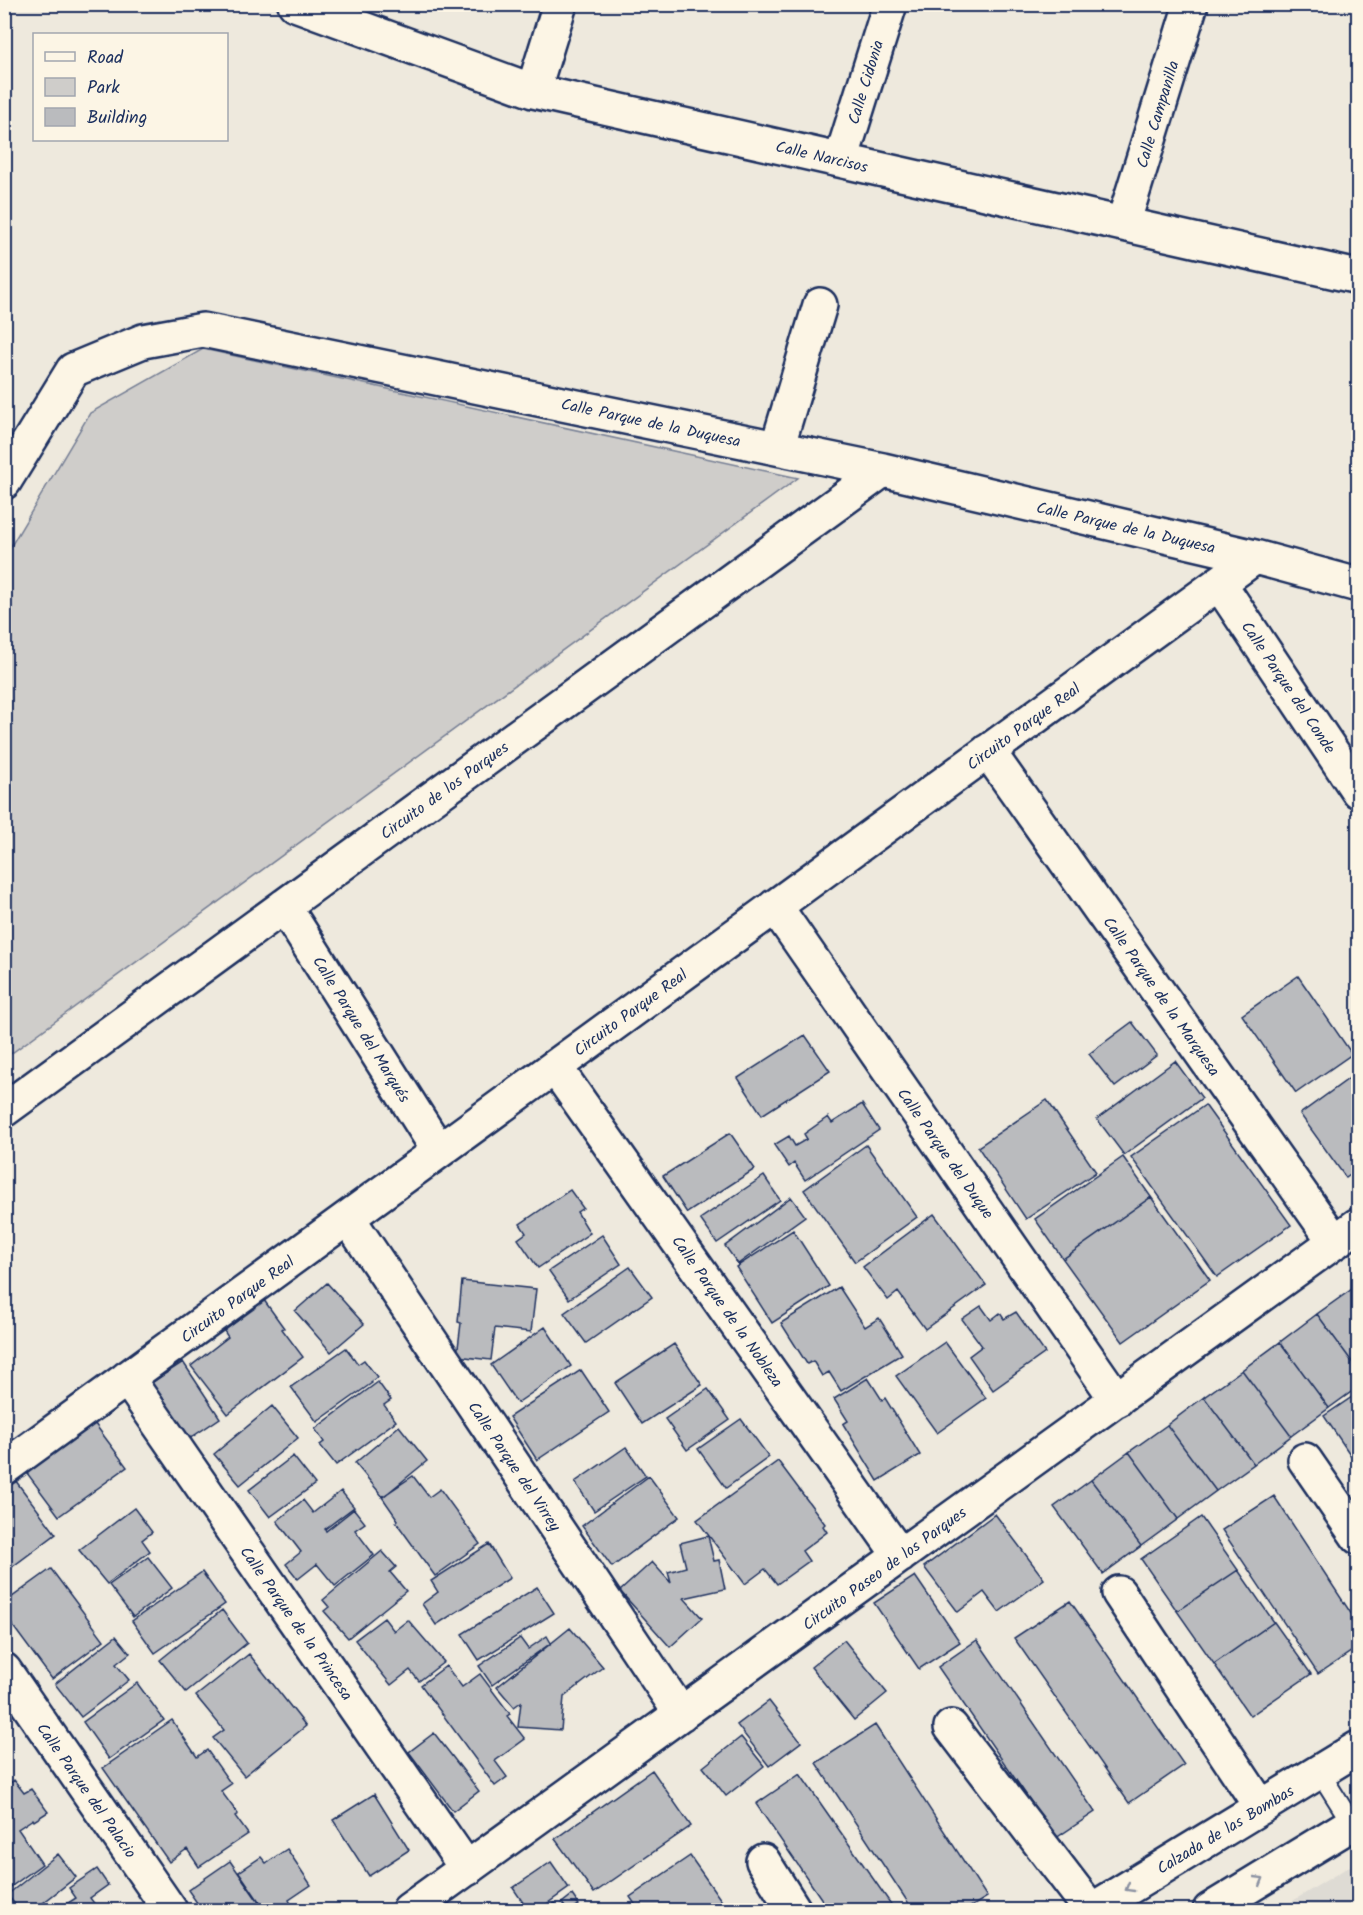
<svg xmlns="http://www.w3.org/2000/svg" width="1363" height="1915" font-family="Kalam,sans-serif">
<rect width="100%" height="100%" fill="#eee9dd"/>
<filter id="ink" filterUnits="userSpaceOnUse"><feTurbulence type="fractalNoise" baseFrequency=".0167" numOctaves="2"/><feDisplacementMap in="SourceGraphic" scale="12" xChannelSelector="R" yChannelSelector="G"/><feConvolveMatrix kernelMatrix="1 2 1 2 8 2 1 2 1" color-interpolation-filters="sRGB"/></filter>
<g filter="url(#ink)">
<!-- built -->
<path fill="#dedbd4" d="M1358,1861v49h-80z"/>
<!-- green -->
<path fill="#cfcdca" stroke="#757e94" stroke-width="1.5" d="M203,349l595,129 -793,580v-502l85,-143z"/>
<!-- building -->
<path fill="#babbbe" stroke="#1b2f5e" stroke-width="1.5" d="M1298,976l54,78 -56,39 -54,-78z
M1132,1022l25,33 -42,32 -26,-33z
M805,1035l25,36 -68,44 -24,-37z
M1175,1061l27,37 -78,57 -27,-36z
M1358,1072v97l-12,9 -46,-64z
M1047,1100l49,72 -70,47 -48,-72z
M862,1104l17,26 -74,50 -11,-17 -5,4 -15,-22 15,-9 6,10 12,-7 -3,-5 24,-17 4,6z
M1205,1105l86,120 -74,52 -86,-120z
M730,1133l25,36 -68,44 -24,-37z
M866,1145l51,72 -62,45 -51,-72z
M1123,1157l28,40 -88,62 -28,-40z
M764,1176l16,24 -63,43 -17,-24z
M570,1190l13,18 -6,4 13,21 -52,35 -20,-29 8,-6 -6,-9z
M791,1197l14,19 -67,48 -13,-18z
M1151,1197l59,83 -87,62 -60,-83z
M934,1214l52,71 -61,44 -27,-37 -10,8 -25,-33z
M793,1230l36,56 -57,37 -36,-56z
M602,1235l19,29 -52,35 -20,-28z
M630,1267l22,30 -66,46 -22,-30z
M462,1281l74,8 -5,43 -36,-4 -4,32 -34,-4 4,-33 -3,-1z
M327,1283l37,41 -33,28 -36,-41z
M839,1287l26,40 14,-9 23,36 -61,37 -12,-19 -7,4 -9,-15 -6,3 -26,-41z
M1355,1287l3,4v79l-41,-56z
M261,1296l23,32 -2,1 21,28 -75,57 -37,-48 37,-29 -4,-6 17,-13 -3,-4z
M981,1306l10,14 9,-7 4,6 12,-7 29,41 -52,37 -24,-34 13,-10 -20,-27z
M1317,1314l41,56v17l-29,21 -49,-66z
M545,1327l26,39 -54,37 -26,-38z
M945,1342l41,56 -49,35 -41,-57z
M1280,1342l49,66 -38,28 -49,-66z
M674,1344l28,41 -60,39 -27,-41z
M346,1348l12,16 6,-4 13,17 -6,5 1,1 -55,39 -26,-35z
M183,1362l37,56 -40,27 -38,-56z
M581,1370l28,42 -72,48 -28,-43z
M1242,1370l49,66 -37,28 -50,-67z
M868,1378l14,22 3,-2 35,57 -42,26 -35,-57 5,-3 -14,-22z
M378,1382l13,18 -7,5 12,16 -60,44 -16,-20 4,-3 -9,-13z
M708,1389l22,31 -43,30 -22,-31z
M1358,1393v73l-34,-50z
M1204,1397l50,67 -38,27 -49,-66z
M272,1406l26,32 -58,47 -26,-31z
M89,1416l38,51 -68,49 -38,-51z
M741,1419l28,38 -43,31 -28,-39z
M1167,1425l49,66 -38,28 -49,-67z
M399,1426l28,35 -44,36 -28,-34z
M626,1447l20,29 -52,35 -19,-29z
M1129,1452l49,67 -37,27 -50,-66z
M293,1456l22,28 -45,33 -21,-27z
M778,1461l47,63 -2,2 4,6 -25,19 7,10 -32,23 -12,-15 -20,15 -48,-64z
M9,1472l47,62 -52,39v-97z
M413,1476l16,21 11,-8 40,55 -45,32 -39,-54 2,-2 -16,-23z
M649,1476l30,41 -67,50 -30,-41z
M1091,1480l50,66 -38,28 -49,-67z
M341,1491l13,16 -29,22 1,2 28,-22 11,14 -10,7 19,25 -39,31 -18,-22 -19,15 -12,-15 15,-12 -24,-31 26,-21 10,13z
M1274,1496l84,128v23l-40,27 -96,-144z
M134,1508l18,24 -10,8 8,11 -43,33 -28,-34z
M995,1514l49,65 -45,33 -15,-20 -26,20 -34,-45z
M1201,1517l37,53 -61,41 -36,-52z
M708,1536l6,25 5,-1 6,29 -41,9 18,20 -32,29 -50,-56 32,-29 19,21 -3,-11 18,-5 -6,-24z
M489,1544l21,34 -74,47 -14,-21 16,-12 -7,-11z
M382,1551l14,16 -6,5 16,19 -58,47 -24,-27 5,-4 -6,-7z
M148,1557l24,31 -39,29 -24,-32z
M51,1569l53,71 -52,39 -48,-65v-11z
M1238,1570l36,52 -60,42 -37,-53z
M202,1572l23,32 -70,49 -23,-32z
M915,1576l45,66 -41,27 -45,-66z
M537,1587l17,26 -75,47 -17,-26z
M1070,1601l114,164 -55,38 -115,-165z
M222,1610l25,33 -61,49 -26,-32z
M384,1618l10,13 14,-11 36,42 -25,19 -9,-11 -19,15 -36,-45z
M1274,1622l37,52 -61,42 -36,-52z
M570,1628l33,39 -39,30 -3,33 -43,-3 3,-25 -7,5 -17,-20z
M116,1636l14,17 -14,11 13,16 -48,37 -26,-33z
M547,1636l4,7 -59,42 -13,-19 41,-28 8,11z
M844,1640l43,53 -33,27 -43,-53z
M977,1640l118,172 -39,26 -118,-171z
M249,1654l57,72 -62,50 -31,-38 11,-8 -28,-34z
M446,1666l16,21 18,-13 30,40 -3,2 18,23 -30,22 12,16 -12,9 -74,-101z
M137,1683l27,37 -55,39 -26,-37z
M769,1701l32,41 -32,24 -32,-41z
M172,1720l25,37 10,-7 24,34 -10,7 17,23 -3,2 13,18 -49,33 -12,-18 -18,13 -66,-94z
M875,1725l112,172 -21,13h-53l-97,-147z
M434,1733l45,58 -26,20 -44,-59z
M741,1737l23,29 -38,30 -23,-29z
M652,1770l39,56 -97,67 -39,-54z
M800,1774l95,136h-66l-73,-106z
M14,1780l10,13 7,-4 17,23 -14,9 -1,-2 -15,10 24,35 -37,27 -1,-103z
M374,1794l35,56 -40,26 -36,-56z
M287,1849l24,36 -22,15 2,4 -10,6h-16l-26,-38 22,-15 5,6z
M58,1854l18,23 -42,33h-14l-13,-15z
M690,1856l38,54h-89l-9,-13z
M230,1861l34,49h-62l-14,-20z
M551,1862l18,26 -31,22h-10l-15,-22z
M97,1869l11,16 -18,13 9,12h-42l19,-12 -7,-10z
M572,1895l7,10 -8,5h-4l-5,-7z
M555,1903l5,7h-16l4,-3z"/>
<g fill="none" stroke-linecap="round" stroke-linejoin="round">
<!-- service casing -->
<g stroke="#1b2f5e" stroke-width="22">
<path id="service" d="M1319,1771l37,59"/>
</g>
<!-- minor casing -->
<g stroke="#1b2f5e" stroke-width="38">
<path id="minor" d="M295,4l238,87 825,186
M533,91l27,-87
M841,160l49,-156
M1123,224l68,-220
M777,448l43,-143
M4,482l69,-112 70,-29 60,-11 680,140 372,87 103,28
M1219,583l139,208
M988,751l347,491
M284,906l155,245
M775,906l342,494
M555,1067l345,489
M4,1110l879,-640
M348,1218l333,496
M127,1378l340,491
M1305,1460l53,77
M4,1468l1251,-911
M1119,1593l142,214
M4,1670l166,240
M951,1727l140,183
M763,1861l31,49
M409,1910l949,-685"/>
</g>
<!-- secondary casing -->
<g stroke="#1b2f5e" stroke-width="38">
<path id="secondary" d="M1092,1910l266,-162
M1210,1910l148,-90"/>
</g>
<!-- service -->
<use href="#service" stroke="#fcf5e5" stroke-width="18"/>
<!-- minor -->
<use href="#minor" stroke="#fcf5e5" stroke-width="33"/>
<!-- secondary -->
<use href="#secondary" stroke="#fcf5e5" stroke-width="33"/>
</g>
<!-- one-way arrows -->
<defs><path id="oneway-chevron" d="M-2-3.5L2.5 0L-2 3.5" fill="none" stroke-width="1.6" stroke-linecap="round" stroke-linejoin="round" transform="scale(1.5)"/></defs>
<g stroke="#8c92a2">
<use href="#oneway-chevron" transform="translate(1260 1880) rotate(-31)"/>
<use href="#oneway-chevron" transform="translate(1129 1888) rotate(149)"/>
</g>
</g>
<g text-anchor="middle" stroke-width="6" stroke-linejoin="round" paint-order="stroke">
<!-- street labels -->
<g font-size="16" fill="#1b2f5e" stroke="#fcf5e5">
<text transform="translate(865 82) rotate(-73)" y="6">Calle Cidonia</text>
<text transform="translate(1157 114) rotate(-73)" y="6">Calle Campanilla</text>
<text transform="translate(822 156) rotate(13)" y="6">Calle Narcisos</text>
<text transform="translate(651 422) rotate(12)" y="6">Calle Parque de la Duquesa</text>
<text transform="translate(1126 527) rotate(13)" y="6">Calle Parque de la Duquesa</text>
<text transform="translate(1289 687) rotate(56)" y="6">Calle Parque del Conde</text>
<text transform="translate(1023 726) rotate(-36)" y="6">Circuito Parque Real</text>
<text transform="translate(444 790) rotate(-36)" y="6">Circuito de los Parques</text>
<text transform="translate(1162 996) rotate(55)" y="6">Calle Parque de la Marquesa</text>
<text transform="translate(630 1012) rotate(-36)" y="6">Circuito Parque Real</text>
<text transform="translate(362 1029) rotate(58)" y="6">Calle Parque del Marqués</text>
<text transform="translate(946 1153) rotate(55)" y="6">Calle Parque del Duque</text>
<text transform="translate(237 1299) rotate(-36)" y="6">Circuito Parque Real</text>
<text transform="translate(728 1311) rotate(55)" y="6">Calle Parque de la Nobleza</text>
<text transform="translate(515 1466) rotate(56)" y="6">Calle Parque del Virrey</text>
<text transform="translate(884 1568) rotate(-36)" y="6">Circuito Paseo de los Parques</text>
<text transform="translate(297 1623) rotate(55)" y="6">Calle Parque de la Princesa</text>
<text transform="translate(87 1790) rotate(55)" y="6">Calle Parque del Palacio</text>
<text transform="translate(1225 1829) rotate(-31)" y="6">Calzada de las Bombas</text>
</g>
</g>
<!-- margin -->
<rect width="1363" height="1915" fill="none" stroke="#fcf5e5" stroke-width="24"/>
<rect x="12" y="12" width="1339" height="1891" fill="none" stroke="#1b2f5e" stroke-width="2" filter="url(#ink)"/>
<!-- legend -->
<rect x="33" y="33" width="195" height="108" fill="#fcf5e5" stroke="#a2a6af" stroke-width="1.5"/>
<rect x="45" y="52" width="30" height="9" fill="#fcf5e5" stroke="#a2a6af" stroke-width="1.5"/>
<text x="87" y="63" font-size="18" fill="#1b2f5e">Road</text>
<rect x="45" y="78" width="30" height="18" fill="#cfcdca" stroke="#a2a6af" stroke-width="1.5"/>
<text x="87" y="93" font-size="18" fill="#1b2f5e">Park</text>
<rect x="45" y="108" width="30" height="18" fill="#babbbe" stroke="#a2a6af" stroke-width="1.5"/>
<text x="87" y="123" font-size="18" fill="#1b2f5e">Building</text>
</svg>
